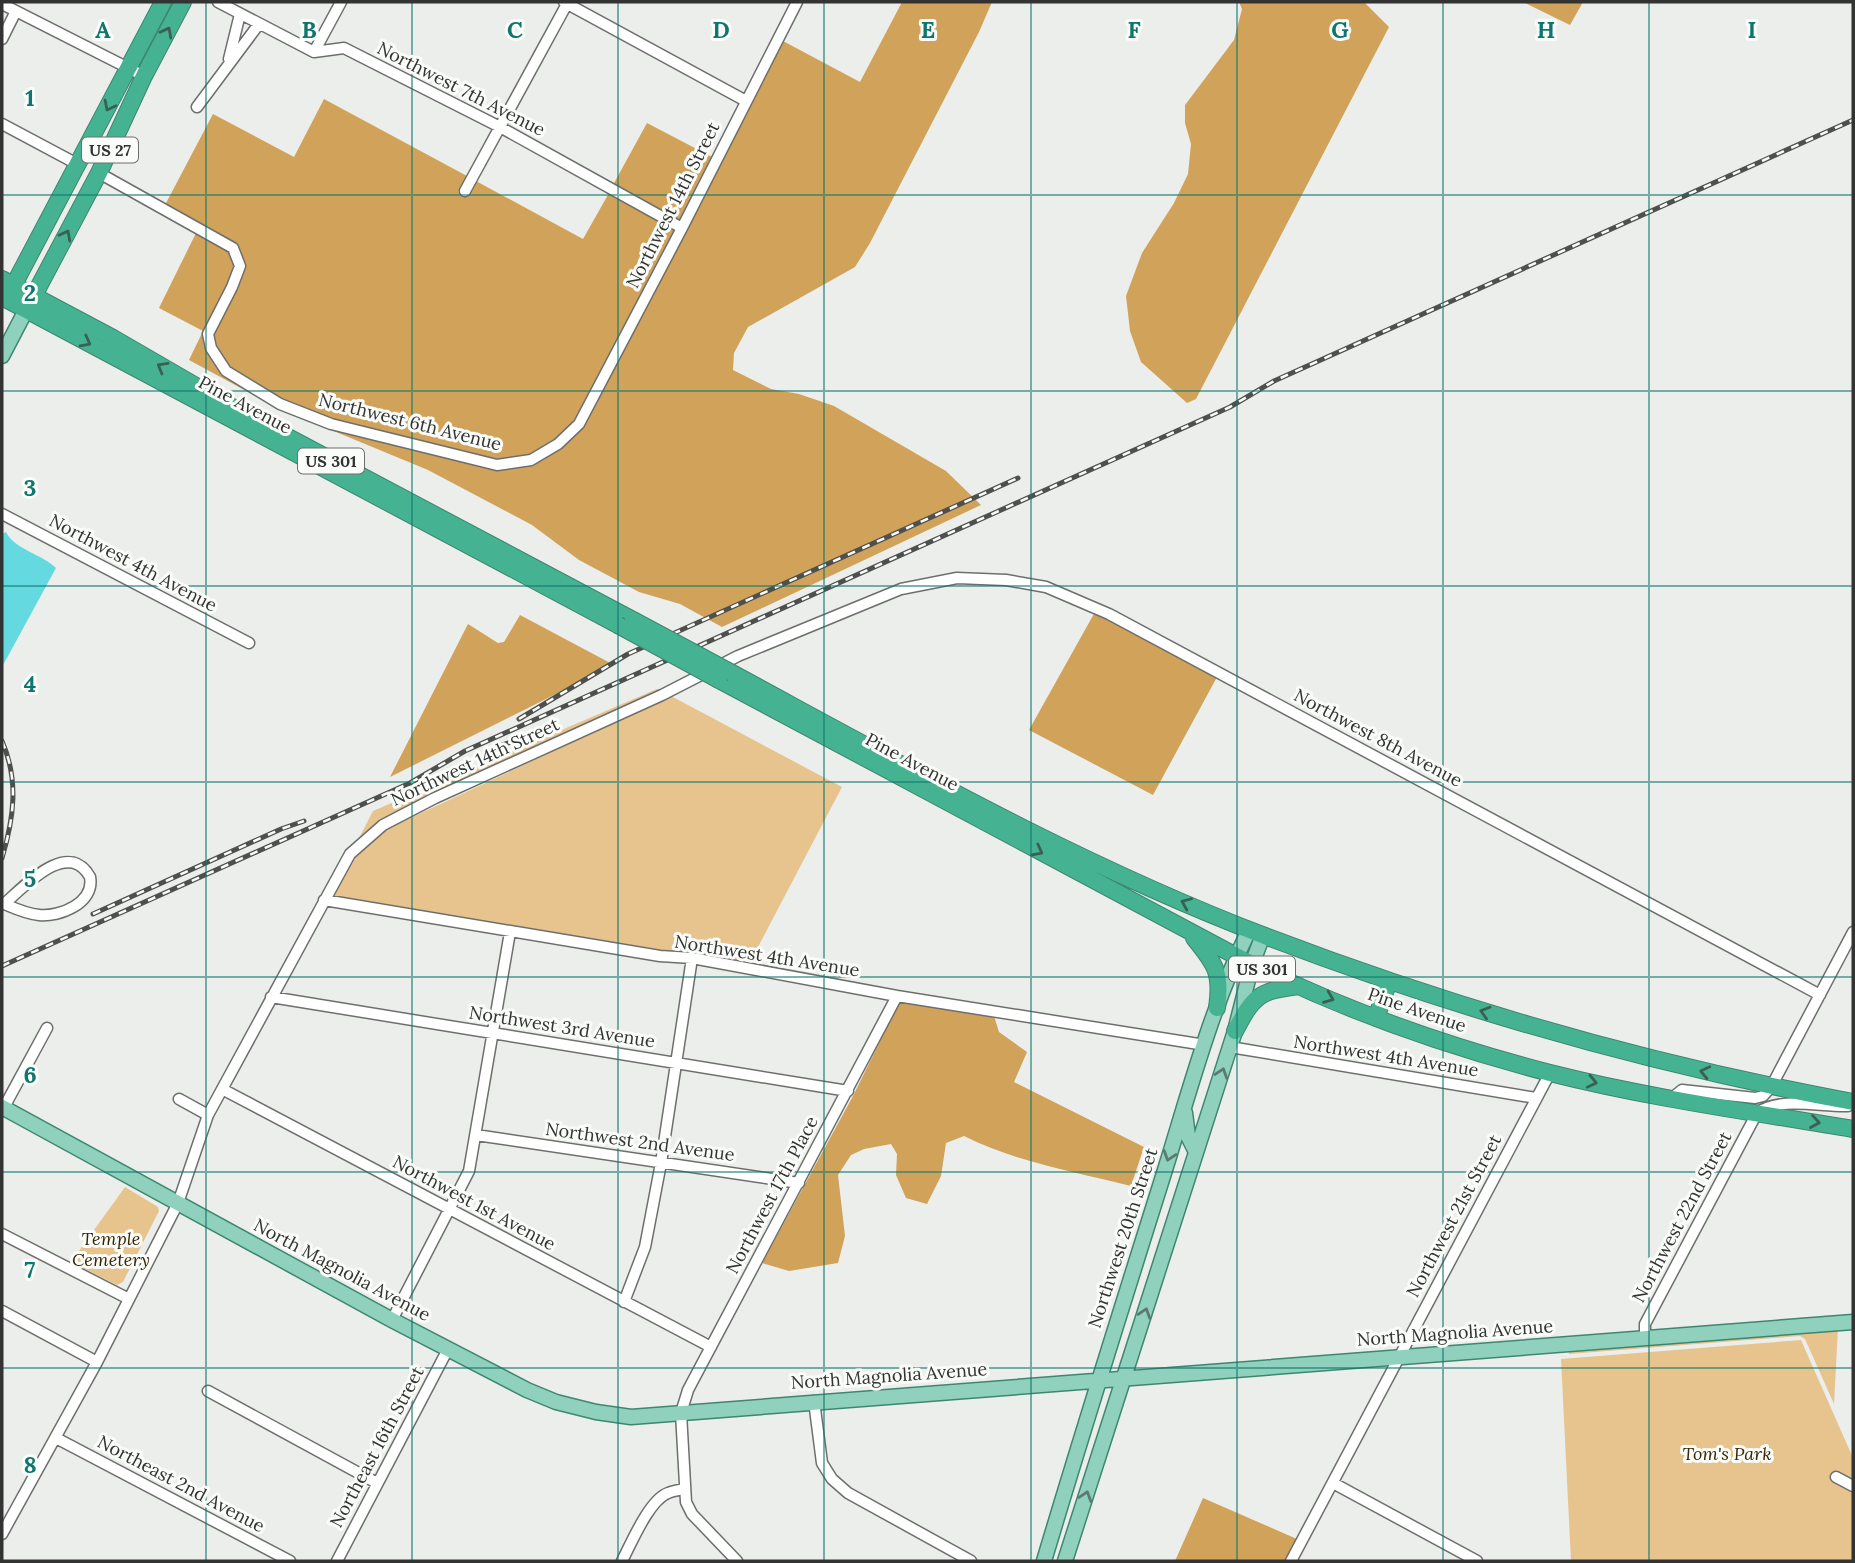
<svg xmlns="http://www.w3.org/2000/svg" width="1855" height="1563" font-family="Lora,serif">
<rect width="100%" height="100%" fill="#eceeeb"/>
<!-- green -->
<path fill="#e7c38e" d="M657,689l3,1 -303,152 16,-31z
M671,696l171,91 -93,177 -417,-67 22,-39 33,-29z
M125,1187l33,20 1,4 -36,71 -6,3 -46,-23z
M1838,1328l-4,76 -29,-65 -5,-3 -231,18v-5z
M1801,1340l52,118v103h-282l-10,-202z"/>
<!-- forest -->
<path fill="#d1a25a" d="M902,2h90l-13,30 -109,211 -15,24 -107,60 -14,26 -1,17 38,19 28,5 35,12 112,65 35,34 -259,122 -42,-23 -41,-12 -60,-32 -47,-35 -104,-55 -133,-55 201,54 39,-5 26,-16 25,-24 197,-383 77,41z
M1239,2h125l25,25 -193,372 -9,4 -46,-41 -11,-31 -4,-35 16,-43 32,-50 14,-29 3,-30 -6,-21v-18l49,-65 8,-31z
M1523,2h60l-13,23z
M324,99l143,77 -9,16 9,5 9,-16 107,58 26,-46 67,36 -102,192 -20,19 -25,16 -32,4 -164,-41 -51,-19 -53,-32 -13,-21 -2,-12 23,-46 7,-21 -6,-21 -73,-42 48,-91 81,43z
M647,123l65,34 -32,64 -67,-36z
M196,233l33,18 5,15 -27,84 69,57 -87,-47 14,-29 -44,-23z
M1095,612l122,65 -64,118 -124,-65z
M520,615l94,50 -224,112 78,-153 30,19 6,-1z
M900,1001l94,15 5,16 28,20 -13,30 130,65 -13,39c-56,-14 -115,-24 -167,-50l-18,7 -5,33 -14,28 -21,-6 -10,-23 1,-21 -6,-10 -27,5 -13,6 -13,20 7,61 -7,27 -49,8 -27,-8 91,-167z
M1203,1498l94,41 -12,22h-110z"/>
<!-- water -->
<path fill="#64d9df" d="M6,532c9,18 36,22 50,36l-54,99v-133z"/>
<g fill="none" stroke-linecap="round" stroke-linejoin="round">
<!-- minor casing -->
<g stroke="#6d6f6c" stroke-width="13">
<path id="minor" d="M218,2l96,50 30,-4 156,79 182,101
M564,2l182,99
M2,4l142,72
M2,39l14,-28
M314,52l27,-50
M229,59l11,-45
M197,107l62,-83
M2,124l77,41
M99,173l134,75 7,18 -8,21 -24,47 3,14 15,23 54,33 51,20 166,41 34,-5 27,-16 21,-20 103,-196 115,-226
M465,191l103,-189
M2,514l247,129
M324,900l336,56 32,2 205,38 308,49
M2,903c12,5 24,11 37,12 21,2 56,-12 51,-38 -22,-39 -65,9 -86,27
M271,997l577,94
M1230,1047l306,51
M222,1089l489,258
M1672,1098l10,-8 73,8 8,-2 8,-9 82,-155
M179,1099l29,16
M2,1111l45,-83
M476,1135l323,48
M2,1234l127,65
M624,1302l21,-55 16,-84 31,-205
M2,1311l95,51
M392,1320l77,-149 41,-239
M1645,1339v-15l112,-211c24,-17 62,-6 91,-7
M208,1391l169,92
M814,1401l8,62 10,16 16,14 123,68
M56,1438l234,123
M1836,1477l17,9
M1333,1483l144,78
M2,1534l95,-172 81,-159 30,-88 142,-261 33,-29 52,-27 227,-103 76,-39 163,-67 56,-11 49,2 40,7 63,27 711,381
M337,1561l111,-212
M622,1561c9,-17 27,-61 46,-68 4,-2 11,-3 16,-4
M737,1561l-45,-47 -6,-12 -5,-89 7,-23 209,-394
M1291,1561l259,-488"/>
</g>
<!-- major casing -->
<g stroke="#3e8670" stroke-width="17">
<path id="major" d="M2,356l24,-46
M2,1107l390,213 135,70 29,12 40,10 35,5 1222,-95
M1185,1113l3,23 8,16
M1044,1561c39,-131 80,-261 121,-391 25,-81 47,-164 84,-240
M1065,1561l170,-530 17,-67 11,-29"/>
</g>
<!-- highway casing -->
<g stroke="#3e8670" stroke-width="18">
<path id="highway" d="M2,279l111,59 126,73 394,209
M9,294l154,-292
M2,297l616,328
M29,305l70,-132 45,-97 39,-74
M732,673c174,94 347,192 533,263 191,73 387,129 588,166
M719,680l517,276c99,51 206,89 314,117 99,25 202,39 303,56
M1194,938c22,27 28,35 23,70
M1376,1018l13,-37
M1235,1031c19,-36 24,-40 64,-45"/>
</g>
<!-- minor -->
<use href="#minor" stroke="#fff" stroke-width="10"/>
<!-- major -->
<use href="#major" stroke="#8fd1bd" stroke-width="14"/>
<!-- highway -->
<use href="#highway" stroke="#45b391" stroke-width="16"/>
<!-- rail casing -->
<g stroke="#4e504e" stroke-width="5">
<path id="rail" d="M519,719l109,-65 390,-176
M2,741c17,39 12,77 0,117
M493,748l30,-10
M93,914l188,-85 23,-8
M2,966l408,-183 55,-32 765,-344 44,-26 579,-261"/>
</g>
<!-- rail -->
<use href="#rail" stroke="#f9fcf8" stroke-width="2.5" stroke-dasharray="8" stroke-linecap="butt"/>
<!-- highway-bridge casing -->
<g stroke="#3e8670" stroke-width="18" stroke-linecap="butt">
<path id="highway-bridge" d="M633,620l99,53
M618,625l101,55"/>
</g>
<!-- highway-bridge -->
<use href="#highway-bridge" stroke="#45b391" stroke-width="16"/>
</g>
<!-- one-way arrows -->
<defs><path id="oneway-chevron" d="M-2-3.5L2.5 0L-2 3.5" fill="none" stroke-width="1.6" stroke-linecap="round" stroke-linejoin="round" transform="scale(1.75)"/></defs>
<g stroke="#396053">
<use href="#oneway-chevron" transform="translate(167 32) rotate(-62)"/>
<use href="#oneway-chevron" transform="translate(109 106) rotate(117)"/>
<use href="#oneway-chevron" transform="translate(66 235) rotate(-62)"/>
<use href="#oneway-chevron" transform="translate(86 342) rotate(28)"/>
<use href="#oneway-chevron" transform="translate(162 367) rotate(-150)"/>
<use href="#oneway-chevron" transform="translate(1038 851) rotate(28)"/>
<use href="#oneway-chevron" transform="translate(1186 903) rotate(-157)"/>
<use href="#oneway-chevron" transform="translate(1329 998) rotate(22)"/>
<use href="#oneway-chevron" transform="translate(1485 1012) rotate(-163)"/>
<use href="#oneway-chevron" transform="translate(1705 1072) rotate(-167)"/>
<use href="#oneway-chevron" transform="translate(1592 1082) rotate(13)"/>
<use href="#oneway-chevron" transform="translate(1815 1122) rotate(9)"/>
</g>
<g stroke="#5c7a71">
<use href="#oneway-chevron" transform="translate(1222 1073) rotate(-72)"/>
<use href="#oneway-chevron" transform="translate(1169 1156) rotate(108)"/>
<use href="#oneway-chevron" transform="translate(1145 1313) rotate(-72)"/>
<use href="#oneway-chevron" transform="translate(1086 1496) rotate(-72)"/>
</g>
<!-- grid -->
<path fill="none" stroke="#0f766e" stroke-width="2" stroke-opacity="0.55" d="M206,2v1559M412,2v1559M618,2v1559M824,2v1559M1031,2v1559M1237,2v1559M1443,2v1559M1649,2v1559M2,195h1851M2,391h1851M2,586h1851M2,782h1851M2,977h1851M2,1172h1851M2,1368h1851"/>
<g text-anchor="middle" stroke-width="6" stroke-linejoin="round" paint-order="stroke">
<!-- shield labels -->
<g fill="#f9fcf8" stroke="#6e6f6d" stroke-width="2">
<rect x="82" y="137.5" width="56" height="25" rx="5"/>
<rect x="298" y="448.5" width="66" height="25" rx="5"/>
<rect x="1229" y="956.5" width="66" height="25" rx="5"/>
</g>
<g font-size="16" font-weight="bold" fill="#323332">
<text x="110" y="156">US 27</text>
<text x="331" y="467">US 301</text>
<text x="1262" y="975">US 301</text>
</g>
<!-- street labels -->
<g font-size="18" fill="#323332" stroke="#f9fcf8">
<text transform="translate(461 89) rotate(27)" y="6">Northwest 7th Avenue</text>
<text transform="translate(673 205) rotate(-63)" y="6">Northwest 14th Street</text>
<text transform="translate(245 405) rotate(28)" y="6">Pine Avenue</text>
<text transform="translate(410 422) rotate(14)" y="6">Northwest 6th Avenue</text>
<text transform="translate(133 563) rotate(28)" y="6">Northwest 4th Avenue</text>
<text transform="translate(1378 738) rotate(28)" y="6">Northwest 8th Avenue</text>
<text transform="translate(475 762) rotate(-25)" y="6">Northwest 14th Street</text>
<text transform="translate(912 762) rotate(28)" y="6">Pine Avenue</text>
<text transform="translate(767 956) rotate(9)" y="6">Northwest 4th Avenue</text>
<text transform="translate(1417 1010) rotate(19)" y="6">Pine Avenue</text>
<text transform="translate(562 1027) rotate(9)" y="6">Northwest 3rd Avenue</text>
<text transform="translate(1386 1056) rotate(9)" y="6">Northwest 4th Avenue</text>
<text transform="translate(640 1142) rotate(8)" y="6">Northwest 2nd Avenue</text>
<text transform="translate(772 1195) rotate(-62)" y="6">Northwest 17th Place</text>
<text transform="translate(474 1203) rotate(28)" y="6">Northwest 1st Avenue</text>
<text transform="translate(1454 1216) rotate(-62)" y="6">Northwest 21st Street</text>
<text transform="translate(1682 1217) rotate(-62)" y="6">Northwest 22nd Street</text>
<text transform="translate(1123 1238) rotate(-72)" y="6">Northwest 20th Street</text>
<text transform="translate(342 1270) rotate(28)" y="6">North Magnolia Avenue</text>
<text transform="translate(1455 1333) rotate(-4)" y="6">North Magnolia Avenue</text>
<text transform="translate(889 1376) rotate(-4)" y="6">North Magnolia Avenue</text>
<text transform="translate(377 1447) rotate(-62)" y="6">Northeast 16th Street</text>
<text transform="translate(181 1484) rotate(28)" y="6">Northeast 2nd Avenue</text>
</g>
<!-- park labels -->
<g font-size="18" font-style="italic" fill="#3a2606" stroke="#f9fcf8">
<text x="111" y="1245">Temple<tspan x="111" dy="21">Cemetery</tspan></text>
<text x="1727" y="1460">Tom's Park</text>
</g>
</g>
<g font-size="23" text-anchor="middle" font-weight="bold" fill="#0f766e" stroke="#f9fcf8" stroke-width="6" stroke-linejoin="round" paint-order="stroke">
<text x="103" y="38">A</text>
<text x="309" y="38">B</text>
<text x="515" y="38">C</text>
<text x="721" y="38">D</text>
<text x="928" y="38">E</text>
<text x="1134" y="38">F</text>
<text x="1340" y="38">G</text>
<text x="1546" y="38">H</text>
<text x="1752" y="38">I</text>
<text x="30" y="106">1</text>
<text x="30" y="301">2</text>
<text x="30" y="496">3</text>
<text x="30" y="692">4</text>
<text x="30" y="887">5</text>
<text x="30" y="1083">6</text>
<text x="30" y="1278">7</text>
<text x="30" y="1473">8</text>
</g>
<!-- border -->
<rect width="1855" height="1563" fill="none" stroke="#323332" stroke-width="7"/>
</svg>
